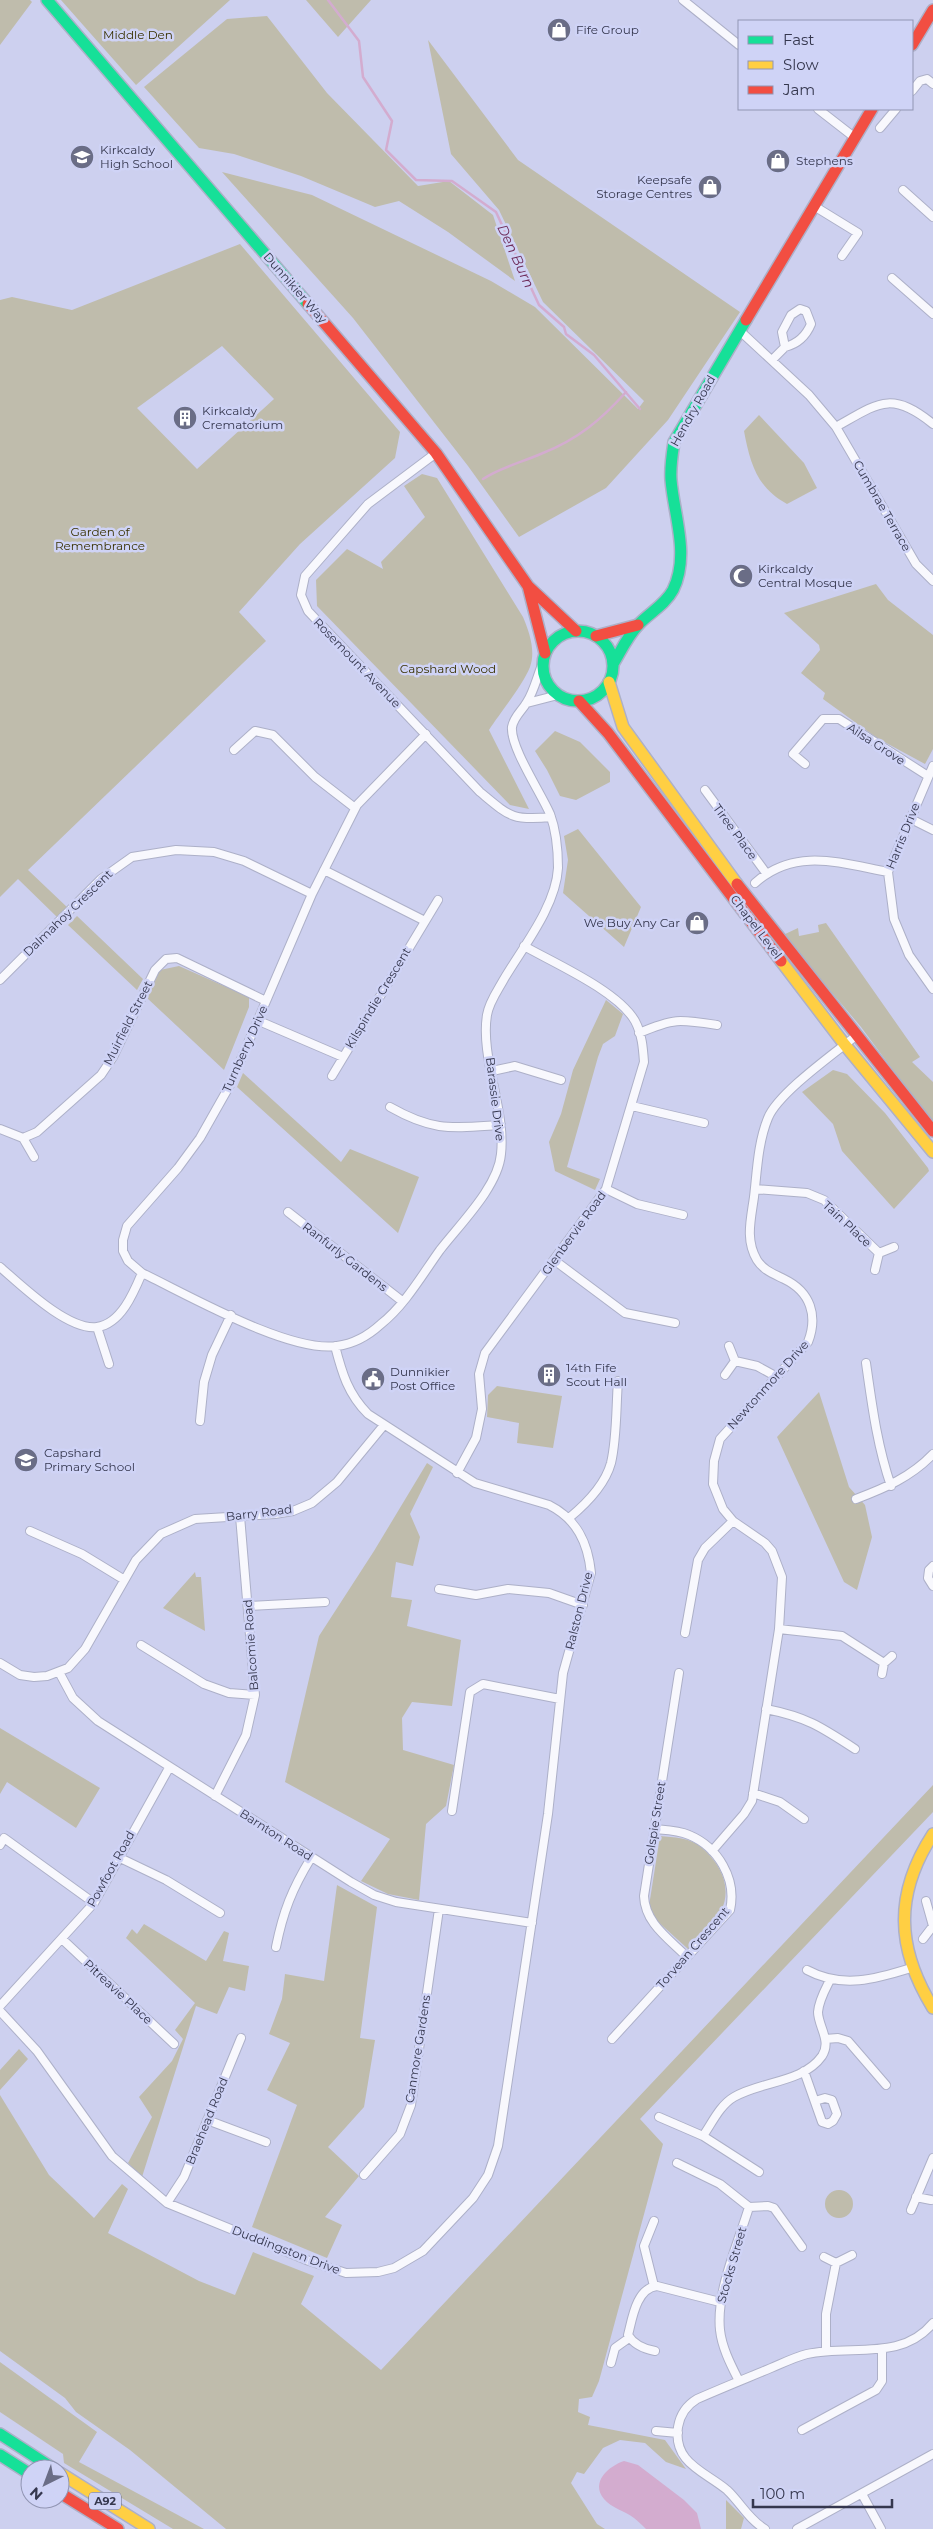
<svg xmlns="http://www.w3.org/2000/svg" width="933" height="2529" font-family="Montserrat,sans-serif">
<rect width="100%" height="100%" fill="#cdd0ef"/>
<!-- green -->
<path fill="#bfbcac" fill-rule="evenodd" d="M0,0h30l2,2 -32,43z
M61,0h169l-94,85z
M306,0h65l-33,37z
M267,16l60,77 91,93 31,-5 44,34 22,66 -67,-49 -49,-31 -24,6 -74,-31 -67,-22 -35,-6 -55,-61 83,-68z
M428,40l90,120 222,152 -72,108 -62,68 -87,49 -51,-71 -115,-148 -131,-146 90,23 179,86 44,26 103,102 6,-8 -101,-99 -44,-92 -48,-56z
M240,244l160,188 -5,26 -95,86 -61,68 27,29 -238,229 40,38 -10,10 -40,-39 -18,18v-597l12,-3 60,13zM222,346l52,53 -77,70 -60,-61z
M759,415l45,48 13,25 -30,16c-30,-16 -37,-41 -43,-73z
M422,474l15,4 86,139c6,14 13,34 7,50 -7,18 -30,46 -41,63l40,79 -19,-4 -193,-199 -1,-26 31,-31 36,20 -2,-7 44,-45 -21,-31z
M876,584l12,16 45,35v114l-8,15 -48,-26 -54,-39 2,-6 -24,-20 19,-23 -1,-5 -35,-32z
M555,731l25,11 30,30v10l-34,18 -16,-4 -13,-26 -12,-19z
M578,829l63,78 -17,40 -61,-54 5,-33 -4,-24z
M77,916l66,63 -6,11 -69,-65z
M826,923l94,134 -8,5 21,20v42l-72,-97 -78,-92 15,-7 1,8 20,-4 -1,-7z
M179,966l70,31v10l-25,63 -77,-72 13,-28z
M606,1000l17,14 -8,22 -12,8 -5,13 -31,110 33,12 -5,11 -40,-19 -6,-29 12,-28 12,-44z
M833,1070l14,4 38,39 43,55 1,3 -35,38 -52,-58 -9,-27 -31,-32z
M243,1073l98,89 9,-13 69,28 -21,56 -161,-146z
M497,1386l65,10 -9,52 -36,-5 2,-20 -32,-6 1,-22z
M819,1392l30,95 16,18 7,32 -15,53 -13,-8 -67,-145z
M427,1463l6,4 -23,47 10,23 -7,29 -17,-4 -5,35 21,3 -5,26 54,14 -9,66 -40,-4 -10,16 1,32 51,15 -8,41 -20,18 -7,76 -31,-6 -27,-13 29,-42 -105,-57 34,-146 55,-85z
M195,1572l1,5h5l4,54 -42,-23z
M0,1728l100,60 -24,40 -69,-46 -7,12z
M933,1785v27l-293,307 23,25 -64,237 -7,16 -13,2 -1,13 12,5 -2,8 77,15 21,29 -20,-7 -21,-19 -25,-3 -17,8 -19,26 -7,-2 -6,11 26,41 8,5h-379l-96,-79 -54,-38 -11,-14 -65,-47v-256l49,80 45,43 28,-34 6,5 -20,44 91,48 36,14 18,-43 61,24 -13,28 80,66z
M660,1836c13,1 31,2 41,11 19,16 32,40 20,64 -7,13 -23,26 -33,38l-33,-30 -6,-13z
M337,1885l40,22 -17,131 15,2 -11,67 -36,40 31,29 -34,41 17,8 -15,33 -75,-31 45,-122 -30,-15 23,-47 -21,-9 13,-35 3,-25 39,7z
M144,1924l62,37 18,-30 5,2 -6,28 26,5 -4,25 -16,-4 -12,27 -21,-8 -54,171 -14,-14 24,-46 -13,-20 33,-36 11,-22 -8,-9 20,-27 -69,-65 6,-9 5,5z
M19,2049l9,10 -28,31v-20z
M825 2204a14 14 0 1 1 28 0a14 14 0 1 1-28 0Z
M0,2362l97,70 -18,30 125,67h-31l-109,-66 -1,-9 -63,-42z
M726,2500l18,18 -3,11h-15z"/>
<!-- water -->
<path fill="#d3accf" d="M624,2461l14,4 46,35 13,13 4,16h-55c-4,-4 -8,-8 -12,-11 -9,-7 -23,-10 -30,-19 -14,-17 5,-33 20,-38z"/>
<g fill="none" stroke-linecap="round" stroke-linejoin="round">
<!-- stream -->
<path stroke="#d3accf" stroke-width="2.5" d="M328,0l31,41 4,36 29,44 -6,29 30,30 36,1 44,31 43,93 25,22 2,7 28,21 46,54
M483,479c18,-12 40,-17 60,-26 35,-14 58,-33 83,-61"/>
<!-- street casing -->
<g stroke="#adb0c8" stroke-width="10">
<path id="street" d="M683,0l56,45
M912,91l8,-10 7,-2 6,5
M818,109l36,28
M880,128l16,-19
M903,190l30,27
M814,206l44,27 -16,23
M892,278l41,36
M740,331l69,64 27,32 80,137 17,17
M772,360l13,-13 -3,-15 9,-17 9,-6 6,2 5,13c-5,12 -14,20 -26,23
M836,427c42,-24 55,-37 97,-3
M436,453l-68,51 -63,72 -4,19 7,16 172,181c29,24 32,29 71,25
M527,703l31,-8
M426,734l-69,71 -45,89 -82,191 -30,53 -22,30 -51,58 -4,14v11l5,10 14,12c46,22 147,80 195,73 16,-2 32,-11 44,-22 24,-19 41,-49 59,-74 20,-26 58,-63 61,-96 5,-44 -21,-97 -14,-139 2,-13 11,-25 17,-36 19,-32 52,-73 54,-111 0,-18 -2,-38 -8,-54 -9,-21 -40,-67 -38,-87 2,-11 10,-16 15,-25 7,-11 10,-25 15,-37
M234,750l21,-19 18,4 42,42 40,31
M805,764l-12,-10 30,-35h16l89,57
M933,766l-45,106 6,47 15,36 24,34
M705,790l61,83
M909,818l24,12
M324,870l101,51
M755,883c40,-36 85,-20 133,-11
M0,980l101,-101 31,-22 44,-7 38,2 30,9 68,33
M259,1021l84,36
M639,1033c35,-15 40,-14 78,-8
M492,1071l23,-5 46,14
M332,1076l106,-176
M632,1106l72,17
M390,1107c44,25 62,21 111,18
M0,1129l23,9 14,-6 64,-57 12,-18 42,-87 11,-11 11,-1 89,43
M23,1138l11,19
M606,1189l31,15 46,11
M755,1189l52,4 17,7 55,53
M288,1212l114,89
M554,1260l71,53 50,10
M0,1267c21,18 68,64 97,60 24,-3 37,-35 45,-54
M875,1270l4,-17 15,-6
M97,1327l12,37
M735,1361l22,5 20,11
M866,1363c6,42 11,82 25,123
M725,1375l10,-14 -6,-15
M200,1421l4,-39 8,-27 19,-40
M457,1473l19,-35 6,-29 -3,-35 6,-21 121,-164 38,-127c-1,-14 -2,-28 -9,-41 -17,-30 -81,-58 -111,-75
M856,1499c29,-11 55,-22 77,-45
M569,1518c17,-14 36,-33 42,-55 6,-25 5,-57 7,-82
M30,1531l52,23 41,25
M933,1566l-4,4 -1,8 5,8
M439,1589l37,6 32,-6 41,4 34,12
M248,1606l77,-4
M779,1629l63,7 42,27 8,-7
M685,1633l13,-73 7,-12 28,-27
M141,1645l63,39 25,9 26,2
M0,1663l20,12 14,2 13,-1 21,-8 17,-19 51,-89 25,-26 34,-15 80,-5 18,-3 19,-8 25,-21 47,-57
M59,1672l14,26 25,23 253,161 23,13 22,7 136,21
M679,1673l-35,223c1,27 24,42 43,61
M882,1674l2,-11
M766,1709c40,8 54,17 89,40
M753,1793l27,9 24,17
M215,1796l31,-61 9,-40 -15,-179
M452,1811l18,-119 13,-8 77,15
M0,1845l4,-7 90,65
M712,1851l32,-37 8,-13 27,-172 3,-52 -10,-26 -7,-8 -32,-22 -10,-12 -10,-25 1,-23 6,-22 88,-97c10,-26 3,-50 -24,-63 -10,-5 -21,-9 -27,-19 -12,-20 -6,-41 -3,-63 3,-26 4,-55 14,-79 10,-25 67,-65 89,-83
M118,1857l48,23 54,33
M926,1901l7,25
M62,1939l112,105
M923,1939l10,-13
M276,1947c7,-35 16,-58 35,-89
M807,1970c35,19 69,9 104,-2
M0,2006l94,-103 75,-135
M0,2011l37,40 75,105 55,47 142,58 37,12 32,-1 16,-4 29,-17 50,-53 15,-23 10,-29 50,-332 15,-141 28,-100c-3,-30 -14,-54 -42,-68l-74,-22 -107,-69c-20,-20 -26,-41 -33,-68
M612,2039l118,-129c7,-31 -12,-63 -41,-75 -11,-5 -24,-5 -35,-6
M825,2039l13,-1 10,3 38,44
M804,2071l18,51 6,2 5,-3 4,-7 -5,-14 -7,-2 -10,3
M659,2117l44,19 56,36
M207,2120l59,22
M703,2136c9,-13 17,-31 31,-39 27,-16 69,-14 88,-41 10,-15 -4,-30 -4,-44 1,-12 7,-22 12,-32
M677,2163l43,21 29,23 19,-1 6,2 28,39
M364,2175l36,-41 11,-29 28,-196
M916,2197l15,3
M167,2203l17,-26 57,-139
M911,2210l22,-52
M654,2221l-10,25 10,40
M824,2257l12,6 16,-8
M655,2351c-11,-2 -21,-6 -27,-16 4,-15 8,-47 29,-49l63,16
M826,2351v-37l10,-51
M611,2363l4,-15 14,-10
M739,2381c-8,-16 -17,-33 -19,-51 -4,-39 18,-86 29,-123
M802,2430l74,-40 6,-9v-31
M656,2431l22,2
M862,2494l19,35
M765,2529c-16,-9 -25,-27 -38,-39 -23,-19 -54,-27 -49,-63 2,-12 9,-22 19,-28 25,-11 50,-21 74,-31 12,-5 24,-11 36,-14 44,-10 94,8 126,-31
M797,2529l136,-75"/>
</g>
<!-- fast casing -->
<g stroke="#adb0c8" stroke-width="14">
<path id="fast" d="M47,0l261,304
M543 666a35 35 0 1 1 70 0a35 35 0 1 1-70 0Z
M613,664c8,-13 14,-27 25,-39 11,-12 27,-20 35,-35 17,-35 1,-74 -2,-110 -1,-13 1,-25 3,-38l72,-122
M0,2434l54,35
M0,2455l30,19"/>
</g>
<!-- slow casing -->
<g stroke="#adb0c8" stroke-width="14">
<path id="slow" d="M609,682l14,45 114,157
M781,961l64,84 88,107
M933,1834c-39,60 -37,114 0,174
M60,2473l89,56"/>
</g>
<!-- jam casing -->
<g stroke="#adb0c8" stroke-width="14">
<path id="jam" d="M912,45l21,-35
M308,304l128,149 92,133 48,45
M746,320l126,-211
M528,586l17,67
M596,636l42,-11
M579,701l29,32 173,228
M737,884l196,247
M60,2493l58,36"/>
</g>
<!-- street -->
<use href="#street" stroke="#f8f8fd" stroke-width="8"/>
<!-- fast -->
<use href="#fast" stroke="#16e098" stroke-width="11"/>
<!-- slow -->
<use href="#slow" stroke="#ffcf43" stroke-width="11"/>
<!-- jam -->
<use href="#jam" stroke="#f24e42" stroke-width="11"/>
</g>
<!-- icons -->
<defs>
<g id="shop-disc" transform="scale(1.25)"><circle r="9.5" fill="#6a6d86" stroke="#cfd3f6"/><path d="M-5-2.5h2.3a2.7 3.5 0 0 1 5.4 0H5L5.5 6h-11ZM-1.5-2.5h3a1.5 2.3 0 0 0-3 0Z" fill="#fff"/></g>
<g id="school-disc" transform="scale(1.25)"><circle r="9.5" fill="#6a6d86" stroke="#cfd3f6"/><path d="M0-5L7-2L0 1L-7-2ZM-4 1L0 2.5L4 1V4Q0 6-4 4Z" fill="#fff"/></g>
<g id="building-disc" transform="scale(1.25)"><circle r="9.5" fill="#6a6d86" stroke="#cfd3f6"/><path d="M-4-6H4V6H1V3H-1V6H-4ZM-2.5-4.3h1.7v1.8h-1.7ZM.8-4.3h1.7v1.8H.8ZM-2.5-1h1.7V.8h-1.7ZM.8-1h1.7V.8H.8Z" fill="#fff"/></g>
<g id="mosque-disc" transform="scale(1.25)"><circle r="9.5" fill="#6a6d86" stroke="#cfd3f6"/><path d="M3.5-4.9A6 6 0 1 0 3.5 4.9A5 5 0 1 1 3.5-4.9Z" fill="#fff"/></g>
<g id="civic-disc" transform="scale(1.25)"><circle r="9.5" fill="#6a6d86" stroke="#cfd3f6"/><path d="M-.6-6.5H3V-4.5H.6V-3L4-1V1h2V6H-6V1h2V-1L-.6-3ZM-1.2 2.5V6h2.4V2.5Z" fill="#fff"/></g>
</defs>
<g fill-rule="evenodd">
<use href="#shop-disc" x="559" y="30"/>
<use href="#school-disc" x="82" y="157"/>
<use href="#shop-disc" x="778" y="161"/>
<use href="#shop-disc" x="710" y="187"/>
<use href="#building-disc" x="185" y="418"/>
<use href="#mosque-disc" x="741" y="576"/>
<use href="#shop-disc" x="697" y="923"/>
<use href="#building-disc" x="549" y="1375"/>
<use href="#civic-disc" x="373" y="1379"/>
<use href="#school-disc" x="26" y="1460"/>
</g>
<g text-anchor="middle" stroke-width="5" stroke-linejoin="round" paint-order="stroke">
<!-- shield labels -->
<rect fill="#cfd3f6" stroke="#636680" stroke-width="1" x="89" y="2492.5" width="32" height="17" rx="4"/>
<g font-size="11" font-weight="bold" fill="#35374e">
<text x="105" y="2505">A92</text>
</g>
<!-- poi labels -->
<g font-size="12" fill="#35374e" stroke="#cfd3f6" text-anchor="start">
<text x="576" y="34">Fife Group</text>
<text x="100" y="154">Kirkcaldy<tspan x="100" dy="14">High School</tspan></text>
<text x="796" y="165">Stephens</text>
<text x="692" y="184" text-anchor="end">Keepsafe<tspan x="692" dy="14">Storage Centres</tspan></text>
<text x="202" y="415">Kirkcaldy<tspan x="202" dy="14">Crematorium</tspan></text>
<text x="758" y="573">Kirkcaldy<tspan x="758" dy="14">Central Mosque</tspan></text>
<text x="680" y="927" text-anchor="end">We Buy Any Car</text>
<text x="566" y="1372">14th Fife<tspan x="566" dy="14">Scout Hall</tspan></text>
<text x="390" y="1376">Dunnikier<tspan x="390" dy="14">Post Office</tspan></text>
<text x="44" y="1457">Capshard<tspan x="44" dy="14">Primary School</tspan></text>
</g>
<!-- park labels -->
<g font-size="12" fill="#383100" stroke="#cfd3f6">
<text x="138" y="39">Middle Den</text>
<text x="100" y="536">Garden of<tspan x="100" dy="14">Remembrance</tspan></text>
<text x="448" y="673">Capshard Wood</text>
</g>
<!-- street labels -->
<g font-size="12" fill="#35374e" stroke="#cfd3f6">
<text transform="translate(295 288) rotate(49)" y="4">Dunnikier Way</text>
<text transform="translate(693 411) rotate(-61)" y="4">Hendry Road</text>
<text transform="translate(882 506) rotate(60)" y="4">Cumbrae Terrace</text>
<text transform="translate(357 663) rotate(46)" y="4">Rosemount Avenue</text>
<text transform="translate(876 744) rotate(33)" y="4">Ailsa Grove</text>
<text transform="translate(735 832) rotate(54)" y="4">Tiree Place</text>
<text transform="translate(903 836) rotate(-68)" y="4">Harris Drive</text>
<text transform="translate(68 913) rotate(-44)" y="4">Dalmahoy Crescent</text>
<text transform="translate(756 927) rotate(53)" y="4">Chapel Level</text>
<text transform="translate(378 998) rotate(-59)" y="4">Kilspindie Crescent</text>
<text transform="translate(128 1023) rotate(-63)" y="4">Muirfield Street</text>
<text transform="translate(245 1049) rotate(-66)" y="4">Turnberry Drive</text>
<text transform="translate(495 1099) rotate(83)" y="4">Barassie Drive</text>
<text transform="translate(847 1224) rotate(43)" y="4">Tain Place</text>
<text transform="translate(574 1233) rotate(-54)" y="4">Glenbervie Road</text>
<text transform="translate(345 1257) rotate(38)" y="4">Ranfurly Gardens</text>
<text transform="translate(768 1385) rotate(-48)" y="4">Newtonmore Drive</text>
<text transform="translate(259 1513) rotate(-7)" y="4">Barry Road</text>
<text transform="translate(579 1611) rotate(-76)" y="4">Ralston Drive</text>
<text transform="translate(251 1645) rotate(-94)" y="4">Balcomie Road</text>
<text transform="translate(655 1823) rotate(-81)" y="4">Golspie Street</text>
<text transform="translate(276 1835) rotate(33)" y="4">Barnton Road</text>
<text transform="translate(111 1869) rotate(-61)" y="4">Powfoot Road</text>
<text transform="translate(693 1948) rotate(-49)" y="4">Torvean Crescent</text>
<text transform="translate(118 1992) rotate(43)" y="4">Pitreavie Place</text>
<text transform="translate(418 2049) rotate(-81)" y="4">Canmore Gardens</text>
<text transform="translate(207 2121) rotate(-68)" y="4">Braehead Road</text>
<text transform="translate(286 2250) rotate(21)" y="4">Duddingston Drive</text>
<text transform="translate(732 2265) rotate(-74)" y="4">Stocks Street</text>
</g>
<!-- water labels -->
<g font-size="14" font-style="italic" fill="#702e5c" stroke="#cfd3f6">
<text transform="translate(516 256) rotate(65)" y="5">Den Burn</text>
</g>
</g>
<!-- legend -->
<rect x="738" y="20" width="175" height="90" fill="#cfd3f6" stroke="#9195b3"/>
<rect x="748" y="36" width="25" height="8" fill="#16e098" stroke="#9195b3"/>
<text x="783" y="45" font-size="15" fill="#35374e">Fast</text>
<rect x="748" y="61" width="25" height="8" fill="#ffcf43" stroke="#9195b3"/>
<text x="783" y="70" font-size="15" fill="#35374e">Slow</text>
<rect x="748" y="86" width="25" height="8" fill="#f24e42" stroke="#9195b3"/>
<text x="783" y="95" font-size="15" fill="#35374e">Jam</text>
<!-- north arrow -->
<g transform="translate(45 2484) rotate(222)"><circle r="24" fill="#cfd3f6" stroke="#9195b3"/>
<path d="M0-4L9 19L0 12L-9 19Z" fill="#6a6d86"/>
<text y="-8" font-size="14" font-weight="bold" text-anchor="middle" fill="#35374e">N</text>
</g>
<!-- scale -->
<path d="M753 2499v8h139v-8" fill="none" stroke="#35374e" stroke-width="2.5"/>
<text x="760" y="2499" font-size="15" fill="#35374e" stroke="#cfd3f6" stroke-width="4" paint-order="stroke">100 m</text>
</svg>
